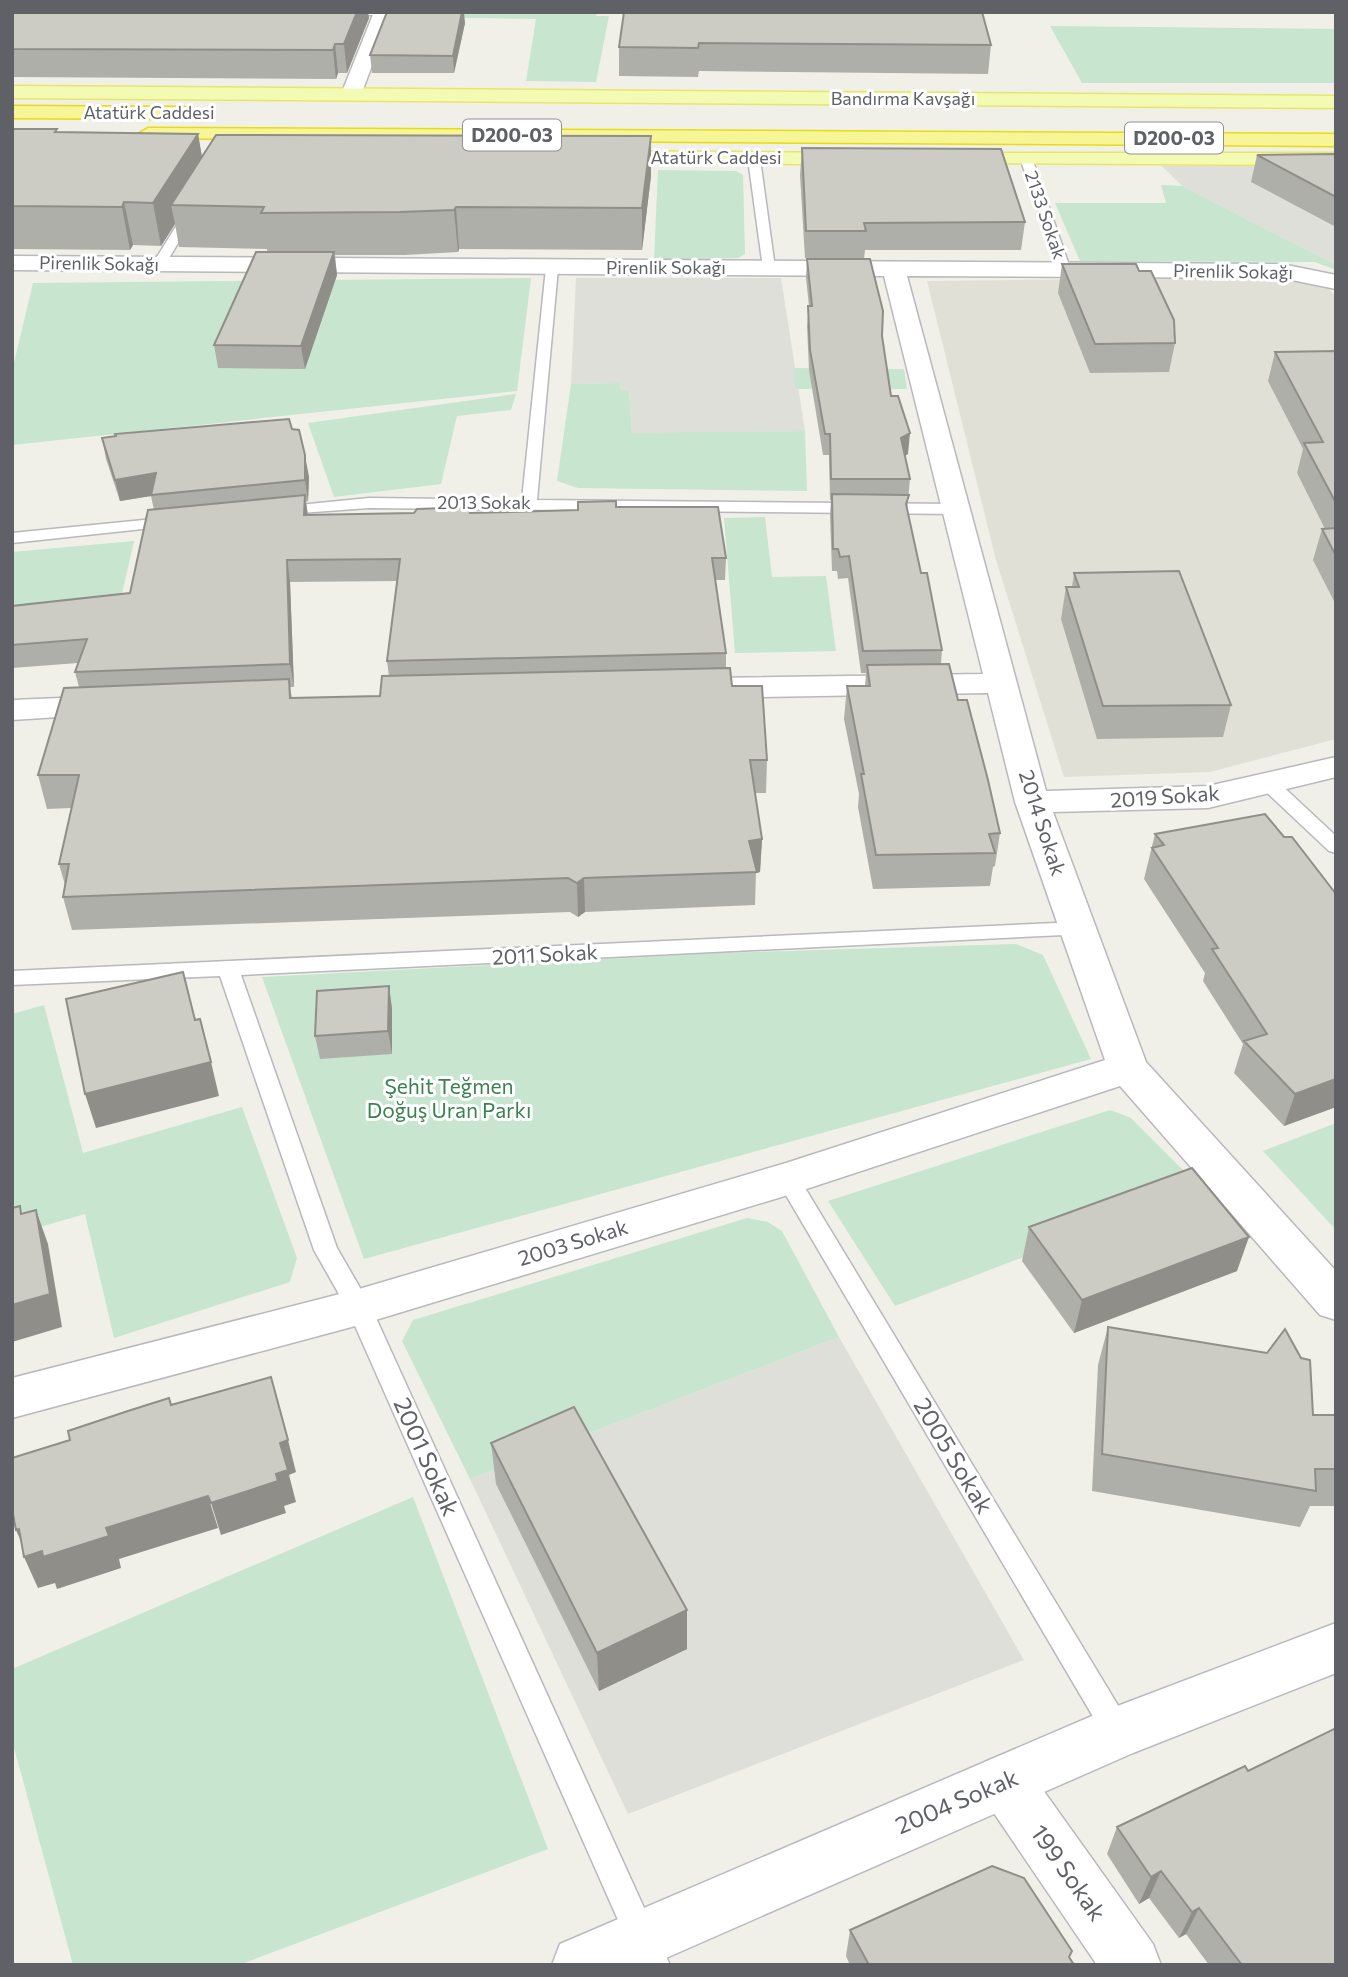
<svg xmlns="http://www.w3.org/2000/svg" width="1348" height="1977" font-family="Commissioner,sans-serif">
<rect width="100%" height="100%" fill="#f0f0e8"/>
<!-- industrial -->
<path fill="#dfdfda" d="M1336,165v100l-154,-79 -20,-20z
M576,278h205l24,153 -173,3 -3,-43h-8l-1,-8 -49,1z
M839,1337l185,323 -396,154 -158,-335z"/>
<!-- education -->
<path fill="#e0e0d6" d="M1311,277l13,4 12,17v441l-126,33 -146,5 -68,-217 -69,-279z"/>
<!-- green -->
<path fill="#c7e5cf" d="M408,12h189l-1,4h13l-13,66 -70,-1 10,-62 -130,-2z
M1050,26l286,3v54h-254z
M658,170l78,1 7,4 2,79 -7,4 -84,2z
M1161,185l21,1 154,79v5l-21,-8 -235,-1 -25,-58h111z
M531,278l-14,113 -505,54v-74l21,-88z
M794,368l110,1 3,20h-111z
M620,383l1,8h8l3,42 173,-2 2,60 -229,-3 -21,-7 14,-97z
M516,394l-5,16 -54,6 -16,68 -107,13 -26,-74z
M765,517l7,60 54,-1 10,75 -101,2 -11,-135z
M134,541l-15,66 -107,11v-66z
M1016,944l27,11 48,104 -727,200 -102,-282 457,-24z
M44,1005l39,148 159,-46 55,151 -7,24 -176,56 -29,-124 -73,21v-221z
M1110,1110l21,8 71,71 -307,117 -67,-105z
M1336,1123v107l-73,-79z
M747,1218l21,4 14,9 57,106 -369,142 -68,-138 11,-21z
M413,1497l135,352 -309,116h-166l-61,-225v-71z"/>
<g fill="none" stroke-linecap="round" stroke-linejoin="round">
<!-- lane casing -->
<g stroke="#b8b8bd" stroke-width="3">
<path id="lane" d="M322,12h66l-5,3h-56z
M1026,155l6,3 39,113 -1,3 -11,-3 -39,-113z
M754,156l6,3 15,109 -6,4 -6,-4 -15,-109z
M188,207l10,3 -35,58h-10l-1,-3z
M552,264l6,4 -21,232 420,4 8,5 -8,5 -588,-6 -96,7v-6l6,-2 90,-9 153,2 24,-232z
M174,517l6,2v6l-168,18v-10z
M1269,778l7,2 60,56v17l-7,-2 -67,-63 -2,-4 2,-4z
M1078,922l7,2 3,5 -3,5 -844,41 96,273 34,59 299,658h-32l-290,-655 -34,-60 -94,-274 -208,9v-14z
M788,1170l8,3 332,549 5,10 -5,10 -10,4 -10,-4 -328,-557 -4,-6 4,-6z"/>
</g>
<!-- street casing -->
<g stroke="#b8b8bd" stroke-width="3">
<path id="street" d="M374,12h18l-30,80 -3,4h-14l-3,-4z
M12,256l1270,8 54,11v14l-54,-11 -375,-2 139,515 162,-5 128,-29v20l-128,31 -155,4 93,250 190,209v49l-16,-5 -200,-229 -332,109 -429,130 -347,93v-40l347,-89 427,-126 319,-103 -90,-258 -27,-109 -277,5 -11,-3 -5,-7 5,-7 11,-3 272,-4 -99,-398 -872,-6z
M109,696l12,3 4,7 -4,7 -109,7v-20z
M1004,1754l19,8 130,182 8,21h-64l-112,-165 -9,-19 9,-19z"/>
</g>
<!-- secondary casing -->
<g stroke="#b9bac0" stroke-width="3">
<path id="secondary" d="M1336,1623v50l-203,80 -483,212h-98l8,-21 539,-231z"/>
</g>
<!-- primary casing -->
<g stroke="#e8e669" stroke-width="3">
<path id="primary" d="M12,86l1324,10v12l-1324,-10z
M599,151l255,2 11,6 -11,6 -262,-4 -4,-4 4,-4z
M953,153h383v12l-390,-2 -4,-4z"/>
</g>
<!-- highway casing -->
<g stroke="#e8dc10" stroke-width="3">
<path id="highway" d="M12,106l173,1 10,6 -10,6 -173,-1z
M148,128l1188,6v12l-1195,-8 -3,-4z"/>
</g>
<!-- lane -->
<use href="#lane" fill="#fff" fill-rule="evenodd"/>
<!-- street -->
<use href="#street" fill="#fff" fill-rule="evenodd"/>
<!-- secondary -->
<use href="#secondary" fill="#fff" fill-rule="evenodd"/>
<!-- primary -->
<use href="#primary" fill="#f3fab3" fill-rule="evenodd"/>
<!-- highway -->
<use href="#highway" fill="#f6f699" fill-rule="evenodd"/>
</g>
<!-- wall -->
<path fill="#afafa9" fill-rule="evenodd" d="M12,12l357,6 -22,55h-9l-2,6 -324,-2z
M624,12l367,33 -3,29 -289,-3 -1,6 -79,-1v-29z
M465,23l-11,50h-82l-2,-18z
M12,129l45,3 141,2 4,23 449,-21v40l-9,74 -183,-1 -1,3 -53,3h-70l2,20 -32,94 -87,-1 -4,-23 53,-93v-3l-88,-2 -4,-23 -14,22 -28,-1 -3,5 -118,-1z
M802,148l223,74 -4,28h-156l-1,9 -59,-1 -5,-83z
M1336,154v73l-85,-45 6,-27z
M807,259l75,77 9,60 17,58 -3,1 5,24 -3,32 14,62 21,77 -1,14 17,36 42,133 -5,33 -2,1 -3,19 -117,3 -15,-82 1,-13 -15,-75 3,-33h18l1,-13h-5l-13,-95 -10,1 -1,-8h-5l-2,-56 1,-15h-1l-1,-45h-6l-14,-85 -2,-44 2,-20 -3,-28z
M1062,264l77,7 36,72 -6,29 -79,1 -32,-80z
M1336,351v254l-23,-45 9,-31h3l-28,-56 6,-24 -35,-68 7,-29z
M292,429l17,48 -1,24 -2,1 2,13 164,-2 106,-3 38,-3 110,51 -1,22h-10l11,73v15l6,18 35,74 -1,33h-11l7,46 -2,33 -4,1 -1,32 -170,7 -7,5 -8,-5 -498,18 -9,-33 2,-12 -6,-21 13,-56 -25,1 -9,-34 41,-88 -4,-15 3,-9 -66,5v-62l118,-13 24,-83 -3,-14 -31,5 -14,-42 -4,-21zM397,581l-10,80 2,15 -9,20 -88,2 -2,-11h4l-4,-105z
M1074,573l157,132 -8,32 -126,2 -36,-120 5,-32h6z
M1155,834l129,3 52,57v213l-52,19 -50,-53 9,-29 -40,-63 2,-8 -61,-94z
M389,986l3,23v45l-72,5 -5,-23z
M1029,1227l208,44 -163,62 -52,-72z
M1108,1327l205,88h23v91h-26l-10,21 -208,-36 6,-126z
M491,1443l196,167v39l-88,42 -103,-207z
M1248,1771l88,194h-127l-23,-31 -7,4 -30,-40 -10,6 -32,-50 10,-27z
M850,1930l220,28 4,7h-224l-4,-9z"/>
<!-- shaded-wall -->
<path fill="#8f8e89" d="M357,12h11l1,6 -22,55 -3,-29z
M462,12h2l1,11 -11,50 -1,-17z
M335,44l3,29 -2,6 -3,-29z
M198,134l7,41 -34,30 4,19 -14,22 -8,-43z
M651,136v40l-9,74v-42z
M124,202l9,43 -3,5 -8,-43z
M456,207l3,42 -1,3 -4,-42z
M334,252l3,23 -32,94 -4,-23z
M910,433l-2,21 -8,5 1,-21z
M305,455l4,22 -1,24 -3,-21z
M156,473l-5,23 -31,5 -5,-21z
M305,495l3,22 -4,-2z
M287,560l3,22 4,105 -4,-23z
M762,839l-2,33 -4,1 -7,-32z
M584,878l1,34 -7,5 -1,-34z
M389,986l3,23v45l-4,-23z
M211,1062l8,34 -123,32 -11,-34z
M1336,1079v28l-52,19 11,-32z
M36,1210l12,34 14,83 -50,15v-37z
M1249,1237l-12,34 -163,62 8,-33z
M288,1440l8,32 -7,3 7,27 -12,4 2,7 -65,22 -10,-32 65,-29 4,-31z
M208,1496l10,32 -99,31 2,9 -64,21 -2,-6 -17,5 -14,-31 3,-2 -11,-25 3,-1 87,-1z
M687,1610v39l-88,42 -2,-38z
M1161,1871l-12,27 -10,6 12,-27z
M1199,1908l-13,26 -7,4 13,-26z"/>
<!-- building -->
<path fill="#cccbc4" stroke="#8f8e89" stroke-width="2" d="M12,12h345l-13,32h-9l-2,6 -321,-1z
M387,12h75l-9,44 -83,-1z
M624,12h358l9,33 -292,-2 -1,5 -79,-1z
M12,129h45l-2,3 143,2 -45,69 -29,-1 -2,5 -110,-1z
M216,135l435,1 -9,72 -186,-1 -2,3 -54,2 -139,1 3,-6 -93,-2z
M802,148l199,1 24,73 -161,1 2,8h-60z
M1336,154v43l-79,-42z
M256,252h78l-33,94 -87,-1z
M807,259h63l13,52 -1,25 9,60h7l12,37 -9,5 9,41h-79l-1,-45h-5l-15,-84 -2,-44h4z
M1062,264h74l3,7h12l23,49 1,23 -80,1z
M1336,351v152l-32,-60 19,-1 -48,-90z
M289,419l3,10 7,1 6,25v25l-154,15 5,-22 -41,7 -13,-42 14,-2 -1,-2z
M832,494l77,1 -3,9 15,69h6l15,77 -79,1 -14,-95 -9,1 -2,-8h-5z
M305,495l-1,20 110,-2 3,-4 54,-2 -1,6 108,-3v-8l38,-1v6h102l8,51h-14l14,95 -339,8 13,-102 -113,1 3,104 -215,8 12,-33 -75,6v-39l118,-13 18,-83z
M1336,528v28l-14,-27z
M1179,571l52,134 -128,1 -37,-119h13l-5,-14z
M949,664l9,36h9l21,80 12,53 -11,1 6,19 -119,2 -15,-81h3l-17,-88h23l-3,-21z
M730,668l2,18h30l5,74h-17l12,79 -13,2 8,31 -173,6 -7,5 -9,-5 -505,19 6,-33h-10l20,-89h-41l26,-87 225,-9 1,19 90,-2 2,-20z
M1265,814l19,23h8l44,57v185l-41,15 -51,-53 23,-7 -55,-85 6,-1 -66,-100 12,-3 -9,-11z
M183,972l12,48 5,-1 11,43 -126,32 -19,-95z
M389,986l-1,45 -73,5 2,-45z
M1192,1168l57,69 -167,63 -53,-73z
M20,1206l1,8 15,-4 14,84 -38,11v-97z
M1108,1327l159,26 18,-24 16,29 9,2 3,55h23v54h-21l1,22 -214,-37z
M271,1377l17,63 -8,3 8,27 -12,4 2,7 -67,22 -3,-7 -102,32 3,8 -66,21 -1,-6 -18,6 -5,-28 -3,1 -4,-21v-51l58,-18 -2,-9 63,-21 38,-12 2,7z
M574,1407l113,203 -90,43 -106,-210z
M1336,1728v237h-94l-43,-57 -7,4 -31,-41 -10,6 -34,-50 128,-61 3,5z
M992,1866l32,12 48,73 -3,6 5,8h-205l-19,-35z"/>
<g text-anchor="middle" stroke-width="6" stroke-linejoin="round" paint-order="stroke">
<!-- far-street labels -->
<g font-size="18" fill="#5f6167" stroke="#fff">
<text x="903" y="105">Bandırma Kavşağı</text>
<text x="149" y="119">Atatürk Caddesi</text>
<text x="716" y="164">Atatürk Caddesi</text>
<text transform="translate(1045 215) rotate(71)" y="6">2133 Sokak</text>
<text transform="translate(99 264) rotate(1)" y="6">Pirenlik Sokağı</text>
<text x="666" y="274">Pirenlik Sokağı</text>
<text transform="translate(1233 272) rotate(1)" y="6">Pirenlik Sokağı</text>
<text x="484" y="509">2013 Sokak</text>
</g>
<!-- shield labels -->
<g fill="#fff" stroke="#8f9095" stroke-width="2">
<rect x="463" y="119.5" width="98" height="31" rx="5"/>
<rect x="1125" y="122.5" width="98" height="31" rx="5"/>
</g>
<g font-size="19" font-weight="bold" fill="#5f6167">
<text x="512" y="142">D200-03</text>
<text x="1174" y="145">D200-03</text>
</g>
<!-- street labels -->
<g font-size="21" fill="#5f6167" stroke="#fff">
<text transform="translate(1165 797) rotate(-4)" y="7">2019 Sokak</text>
<text transform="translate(1042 823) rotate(72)" y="7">2014 Sokak</text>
<text transform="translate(545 955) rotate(-3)" y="7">2011 Sokak</text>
<text transform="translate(573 1243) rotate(-17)" y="7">2003 Sokak</text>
</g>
<!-- park labels -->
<g font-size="21" fill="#3b8251" stroke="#fff">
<text x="449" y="1094">Şehit Teğmen<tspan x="449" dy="24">Doğuş Uran Parkı</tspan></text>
</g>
<!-- near-street labels -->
<g font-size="24" fill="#5f6167" stroke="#fff">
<text transform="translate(953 1456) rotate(59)" y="8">2005 Sokak</text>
<text transform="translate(426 1457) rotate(66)" y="8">2001 Sokak</text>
<text transform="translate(957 1802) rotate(-23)" y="8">2004 Sokak</text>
<text transform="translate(1068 1873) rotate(55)" y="8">199 Sokak</text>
</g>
</g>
<!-- border -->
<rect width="1348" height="1977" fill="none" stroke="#5f6167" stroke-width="28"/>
</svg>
